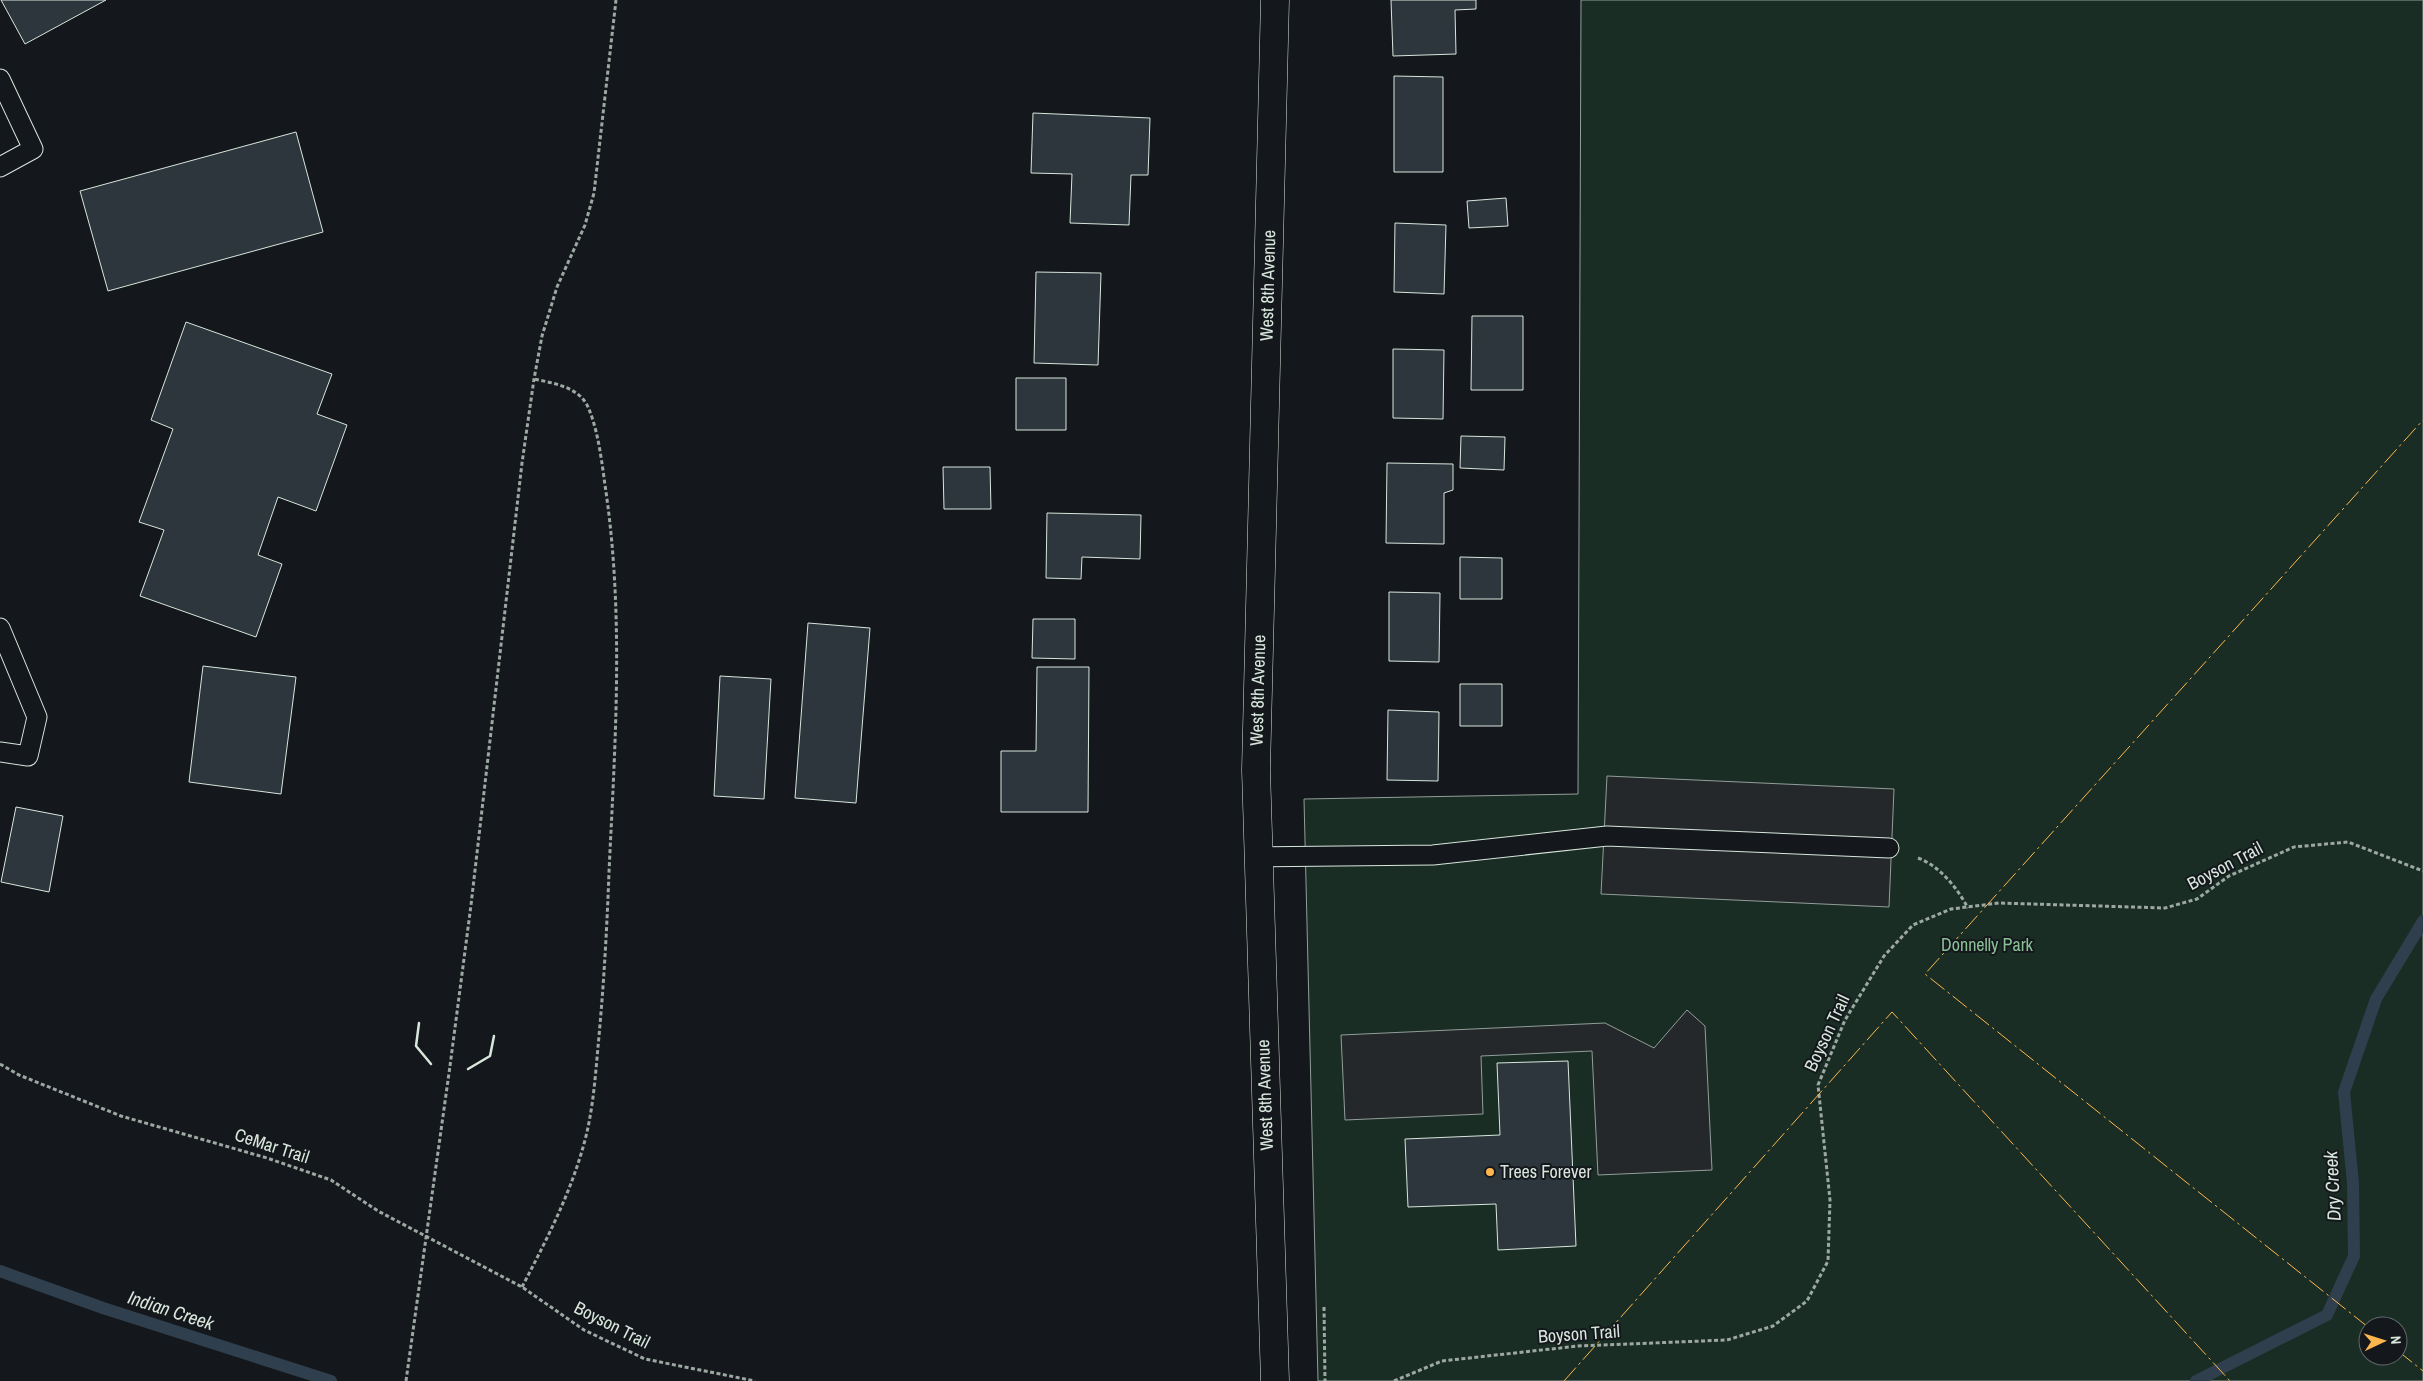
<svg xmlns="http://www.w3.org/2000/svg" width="2423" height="1381" font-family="'Archivo Narrow',sans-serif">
<rect width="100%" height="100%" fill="#14181c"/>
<!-- green -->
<path fill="#1a2d24" stroke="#939e99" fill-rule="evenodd" d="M1581,0h842v1381h-1105l-14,-582 274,-5zM2368,1326h30v30h-30z"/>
<!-- parking -->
<path fill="#24282b" stroke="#939e99" d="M1607,776l287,13 -5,118 -288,-13z
M1687,1010l18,16 7,144 -114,5 -6,-124 -111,5 2,58 -138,6 -4,-85 264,-12 49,25z"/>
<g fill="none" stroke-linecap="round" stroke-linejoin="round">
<!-- stream -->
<path stroke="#2f3f4d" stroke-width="12" d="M0,1271l103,37 228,73
M2196,1381l131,-66 27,-59 -1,-73 -9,-91 32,-93 47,-78"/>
</g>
<!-- building -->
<path fill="#2c363c" stroke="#d8e6dc" d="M1,0h105l-81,44z
M1391,0h85v9l-21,1 1,44 -63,2z
M1394,76l49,1v95h-49z
M1033,113l117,5 -2,57h-17l-2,50 -59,-2 2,-49 -41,-1z
M296,132l27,100 -215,59 -28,-100z
M1506,198l2,28 -39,2 -2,-27z
M1395,223l51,2 -2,69 -50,-2z
M1036,272l65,1 -3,92 -64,-2z
M1472,316h51v74h-52z
M186,322l146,52 -15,40 30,11 -31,86 -38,-14 -20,58 24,9 -26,73 -116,-41 24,-66 -25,-8 34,-93 -22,-9z
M1393,349l51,1 -1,69 -50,-1z
M1016,378h50v52h-50z
M1461,436l44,1 -1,33 -44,-2z
M1387,463l66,1v26l-9,3v51l-58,-1z
M943,467h47l1,42h-47z
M1047,513l94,2 -1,44 -58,-2 -1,22 -35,-1z
M1460,557l42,1v41h-42z
M1389,592l51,1 -1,69 -50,-1z
M1033,619h42v40l-43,-1z
M808,623l62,5 -14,175 -61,-5z
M203,666l93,11 -15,117 -92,-12z
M1037,667h52l-1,145h-87v-61h35z
M720,676l51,3 -7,120 -50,-3z
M1460,684h42v42h-42z
M1388,710l51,2 -1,69 -51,-1z
M16,807l47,9 -14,76 -48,-10z
M1568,1061l8,185 -78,4 -2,-46 -88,3 -3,-68 95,-4 -3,-72z"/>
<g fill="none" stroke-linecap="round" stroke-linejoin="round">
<!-- lane casing -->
<g stroke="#d8e6dc" stroke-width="21">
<path id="lane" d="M0,79l33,70 -33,18
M0,628l37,89 -9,39 -28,-4
M1258,857l175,-2 174,-19 282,12"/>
</g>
<!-- street casing -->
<g stroke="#d8e6dc" stroke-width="29">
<g id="street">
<path id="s1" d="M1275,1381l-19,-611 19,-770"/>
</g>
</g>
<!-- path -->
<path stroke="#9da8a2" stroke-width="3" stroke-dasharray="4 2.5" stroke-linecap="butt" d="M1918,858c22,8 39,30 50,50
M0,1064l19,11 102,41 146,42 64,22 47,31 144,76 62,43 61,29 110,22
M450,1066l21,-161 51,-442 12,-84 8,-43 15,-49 28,-62 9,-32 22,-193
M522,1287c26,-50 52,-100 65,-155 7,-31 9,-64 12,-96 5,-55 8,-109 10,-164 6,-127 15,-254 -3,-380 -4,-27 -7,-60 -18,-85 -9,-20 -35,-24 -54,-28
M1324,1307l1,74
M1394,1381l48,-20 136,-15 149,-6 46,-14 34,-25 21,-40 2,-61 -12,-115 27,-65 39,-64 29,-31 38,-16 48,-6 166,5 32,-9 32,-23 65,-29 54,-5 75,29"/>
<!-- lane -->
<use href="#lane" stroke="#14181c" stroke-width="19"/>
<!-- street -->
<use href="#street" stroke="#14181c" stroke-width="28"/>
<!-- path-bridge -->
<path stroke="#9da8a2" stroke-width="3" stroke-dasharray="4 2.5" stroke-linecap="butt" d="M406,1381l44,-315"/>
<!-- wall -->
<path stroke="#d8e6dc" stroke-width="2.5" d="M419,1023l-3,23 15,18
M468,1069l22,-13 4,-20"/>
<!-- power -->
<path stroke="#ffb74d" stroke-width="1" stroke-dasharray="18 4 2.5 4" stroke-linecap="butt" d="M2368,1327l-443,-353 498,-554
M2398,1351l25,20
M1564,1381l328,-369 338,369"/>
</g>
<!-- markers -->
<circle fill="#ffb74d" stroke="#14181c" stroke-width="2" cx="1490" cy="1172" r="5"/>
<g text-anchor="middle" stroke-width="4" stroke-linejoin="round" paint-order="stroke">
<!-- street labels -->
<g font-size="18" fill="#d8e6dc" stroke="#14181c">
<text dy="6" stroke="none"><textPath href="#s1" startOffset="1096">West 8th Avenue</textPath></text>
<text dy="6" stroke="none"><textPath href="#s1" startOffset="691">West 8th Avenue</textPath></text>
<text transform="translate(2225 866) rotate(-28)" y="6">Boyson Trail</text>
<text transform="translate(1827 1033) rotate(-65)" y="6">Boyson Trail</text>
<text transform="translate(1265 1095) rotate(-92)" y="6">West 8th Avenue</text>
<text transform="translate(272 1146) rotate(18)" y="6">CeMar Trail</text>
<text transform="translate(612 1325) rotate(27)" y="6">Boyson Trail</text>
<text transform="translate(1579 1334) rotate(-4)" y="6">Boyson Trail</text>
</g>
<!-- park labels -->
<g font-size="18" fill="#8ac095" stroke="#14181c">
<text x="1987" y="951">Donnelly Park</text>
</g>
<!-- poi labels -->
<g font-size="18" fill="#d8e6dc" stroke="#14181c" text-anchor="start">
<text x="1500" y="1178">Trees Forever</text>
</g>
<!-- water labels -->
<g font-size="19" font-style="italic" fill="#d8e6dc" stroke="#14181c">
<text transform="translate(2332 1186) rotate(-93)" y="7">Dry Creek</text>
<text transform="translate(171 1310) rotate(18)" y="7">Indian Creek</text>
</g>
</g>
<!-- north arrow -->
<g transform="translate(2383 1341) rotate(86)"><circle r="24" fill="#14181c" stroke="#626a69"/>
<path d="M0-4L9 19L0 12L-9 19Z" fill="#ffb74d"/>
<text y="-8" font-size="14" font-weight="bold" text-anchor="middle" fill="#d8e6dc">N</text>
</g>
</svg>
